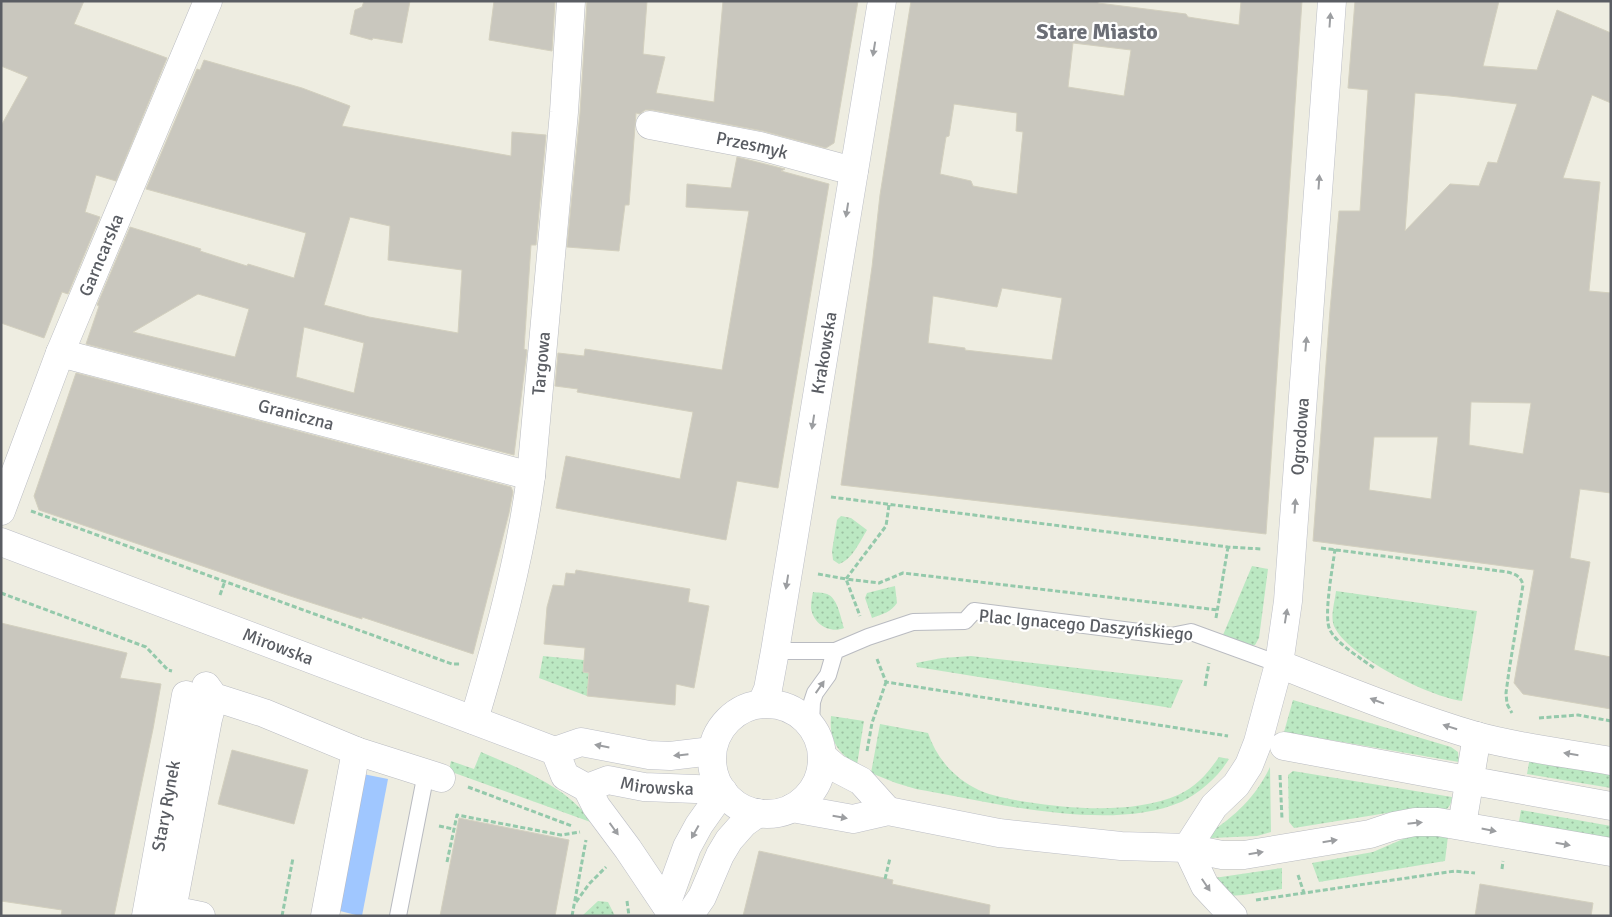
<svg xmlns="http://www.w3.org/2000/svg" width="1612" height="917" font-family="Signika,sans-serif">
<defs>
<pattern id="grass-dots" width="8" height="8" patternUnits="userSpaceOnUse" patternTransform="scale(1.25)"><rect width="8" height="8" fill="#bbe8c2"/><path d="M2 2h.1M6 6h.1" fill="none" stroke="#9bbfa1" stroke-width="1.8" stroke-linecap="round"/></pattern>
</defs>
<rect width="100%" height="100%" fill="#eeede1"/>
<!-- grass -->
<path fill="url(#grass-dots)" d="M841,516l10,2 16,12c-7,11 -15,30 -28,34l-6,-4 -1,-9 5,-31z
M1252,566l16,3 -9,69 -4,7 -5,1 -27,-11z
M895,586l2,17c-6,9 -14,11 -25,15l-7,-20 2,-5z
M1336,591l141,20 -15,90c-32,-4 -115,-45 -128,-75 -4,-10 1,-25 2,-35z
M813,592c5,1 11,0 16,3 9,5 12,24 15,33 -14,6 -31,-4 -33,-20 0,-5 1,-11 2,-16z
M543,656l41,4 -1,12 6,1 -2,23 -48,-18z
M971,656l212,24 -12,28 -254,-41 -1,-4 26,-5z
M1293,700l158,47 7,5 1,10 -175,-30z
M831,716l33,5 -7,44c-20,-13 -28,-25 -26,-49z
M880,724l48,9c8,23 23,42 45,54 16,9 36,12 54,15 47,7 106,12 151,-7 18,-8 30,-22 41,-38l10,2c-11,18 -29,34 -48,43 -72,31 -190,0 -265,-13l-20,-6 -25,-10z
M481,752c26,11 53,22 77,38 14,9 26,22 38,34l-147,-53 2,-10 23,8z
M1530,757l81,14v17l-84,-14z
M1270,767l1,65 -14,4 -46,2 -3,-4c28,-19 47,-36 62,-67z
M1293,771l159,26c-1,8 -3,11 -9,15h-50l-99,16 -5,-6 -1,-47z
M1521,810l90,16v18l-93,-17z
M1417,833l31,3 -3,25 -126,21 -7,-19 61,-11z
M1282,868v21l-39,6 -15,1 -14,-18z
M598,901l10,1 7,14h-33z"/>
<!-- water -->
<path fill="#a0c7ff" d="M363,774l25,5 -26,137h-2l-24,-6z"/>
<!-- building -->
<path fill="#c9c7be" stroke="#d3d0bf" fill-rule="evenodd" d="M1,1h83l-10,23 93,34 -51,123 -20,-6 -11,37 15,5 -32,77 -6,-2 -18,46 -43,-15v-197l27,-49 -27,-11z
M364,1h46l-8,42 -29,-5 -1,2 -22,-6 5,-24 7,-3z
M494,1h61l-3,50 -63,-11z
M587,1h60l-4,53 22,3 -9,36 58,9 9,-101h135l-24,142 -8,5 -63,-17 -110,-21h-8l-5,4 -4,-1 -7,92h-4l-6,46 -52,-4 13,-134z
M911,1h187v2l88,11 2,3 51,8 2,-24h61l-36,533 -425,-49 31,-218 8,-72zM1073,43l58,7 -7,46 -56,-9zM954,104l63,9 -1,18 7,1 -6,62 -44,-8 -2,-5 -31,-7 6,-37 3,-1zM1002,288l60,10 -10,62 -87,-10v-2l-37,-5 5,-47 64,11z
M1355,1h144l-16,65 54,4 20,-60 54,23v70l-19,-8 -29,83 37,4 -11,109 22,2v200l-31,-4 -10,69 20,4 -16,88 37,7v52l-88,-15 -9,-11 20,-113 -221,-29 17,-231 9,-99h21l8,-121 -20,-2zM1415,93l35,3 67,8 -20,59 -9,-1 -9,24 -29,-2 -45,47zM1471,402l60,1 -8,51 -54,-9zM1374,437h64l-7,62 -62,-9z
M204,60l98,28 48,18 -8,20 169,30 1,-24 34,3 -10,110h-5l-7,104 3,1 -13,105 -428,-111 13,-38 -2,-1 33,-78 71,22 -1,2 47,15 1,-2 46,14 12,-45 -160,-44 51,-120 3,1zM350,217l40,9 -2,34 74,10 -4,63 -89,-16 -45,-12zM198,294l51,15 -14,48 -102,-25zM304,327l60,16 -10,50 -58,-16z
M737,157l48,12 -4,2 48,13 -51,304 -41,-7 -11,59 -170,-32 10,-52 114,23 13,-67 -116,-20 1,-3 -23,-3 3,-33 26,3 1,-7 137,21 27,-159 -63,-4 1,-23 44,4z
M76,373l435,114 2,5 -4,21 -36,141 -111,-37v2l-78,-25 -245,-84 -5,-14z
M576,570l114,19 -2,13 21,4 -15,82 -18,-4 -1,21 -88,-9 2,-23 -6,-1 2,-24 -41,-4 3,-37 6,-22 11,1 2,-13 9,1z
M1,623l126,30 -7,25 41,6 -8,45 -39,187h-53l1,-6 -61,-9z
M232,750l76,20 -14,54 -76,-20z
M459,818l110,22 -14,76h-115z
M759,851l134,29 -1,4 98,21 -1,11h-246z
M1480,884l113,19 -2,13h-116z"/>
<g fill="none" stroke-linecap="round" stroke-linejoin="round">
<!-- lane casing -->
<g stroke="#b9bbc1" stroke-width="18">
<path id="lane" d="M775,651h60l33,-14 45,-15 52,-1 9,-10 197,25 20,-4 88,32
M811,724l1,-22 3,-9 13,-18 7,-24
M398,916l28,-143"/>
</g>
<!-- street casing -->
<g stroke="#b9bbc1" stroke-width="29">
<g id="street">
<path id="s1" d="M650,125l110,21 78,21 16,3"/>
<path id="s2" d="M60,353l471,123"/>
<path id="s3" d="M1,511l59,-158 148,-352"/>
<path d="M1279,664c64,25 130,52 197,72 43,12 90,17 135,25"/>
<path d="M206,686l8,11 50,16 92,38 85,27"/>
<path id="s4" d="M474,720c24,-81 46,-160 57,-244l33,-364 7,-111"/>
<path d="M1284,746l172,32"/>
<path d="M1484,783l127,23"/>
<path d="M1462,825l15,-89"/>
<path d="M1187,848l35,7h22l126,-21 24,-8 21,-4h23l173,30"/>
<path d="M1187,848l18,38 28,30"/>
<path id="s5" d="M146,916l40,-221"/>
<path d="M201,916l-29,-6 36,-191 6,-22"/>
<path d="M325,916l31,-165"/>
</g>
</g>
<!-- secondary casing -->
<g stroke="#bcbec6" stroke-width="29">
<g id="secondary">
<path id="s6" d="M1,542l554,209 26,-9 68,13 21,1 42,-5"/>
<path id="s7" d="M762,703l6,-14 7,-38 107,-650"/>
<circle cx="767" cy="759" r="55"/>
<path d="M555,751l10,25 22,12"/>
<path d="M823,757l13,11 25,13 27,30"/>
<path d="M587,788l9,18 32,43 45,67"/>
<path id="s8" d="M587,788l21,-8 36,7 77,3"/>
<path id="s9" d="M792,808l61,11 35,-8 111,22 122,13 66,2 27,-42 22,-21 13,-20 9,-23 21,-78 9,-63 44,-600"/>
<path d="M666,905l21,-58 12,-22 24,-34"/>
<path d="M689,916l13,-19 18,-42 9,-15 15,-17 14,-10"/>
</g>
</g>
<!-- path -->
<path stroke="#94c9ab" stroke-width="3" stroke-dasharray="5 2.5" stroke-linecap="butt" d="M831,497l397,50 34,2
M889,505l-3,21 -40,53 33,4 24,-10 315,37
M31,511l421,153h9
M1321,548l171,22c12,2 28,1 31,15l-14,86 -3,22 1,11 5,9
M1335,549c-2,17 -12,68 -5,81 7,14 32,29 44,38
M818,574l28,5 14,37
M1,593l145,54 22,23 4,1
M220,595l5,-14
M1216,618l12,-71
M877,659l9,23 342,54
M1205,686l4,-23
M1539,718l39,-3 33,6
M867,751l5,-28 14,-41
M1280,775l2,44
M468,787l104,39
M439,826l14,3
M447,862l10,-47 104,20 19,-3
M1502,869l1,-8
M1298,875l6,18
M885,879l5,-21
M1256,900l199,-29 20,2
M627,901l2,15
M576,902l13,-18 17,-17
M282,916l11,-58
M572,916l14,-76"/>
<!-- lane -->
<use href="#lane" stroke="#fff" stroke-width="16"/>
<!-- street -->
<use href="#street" stroke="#fff" stroke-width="28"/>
<!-- secondary -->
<use href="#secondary" stroke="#fff" stroke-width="28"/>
</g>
<!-- one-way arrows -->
<defs><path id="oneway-solid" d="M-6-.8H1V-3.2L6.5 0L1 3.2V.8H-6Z" transform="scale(1.25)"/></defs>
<g fill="#9c9ea1">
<use href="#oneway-solid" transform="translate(1330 20) rotate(-86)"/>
<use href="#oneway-solid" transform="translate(874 49) rotate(99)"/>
<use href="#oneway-solid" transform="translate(1319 182) rotate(-86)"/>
<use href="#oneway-solid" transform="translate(847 210) rotate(99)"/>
<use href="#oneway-solid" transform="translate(1306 344) rotate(-85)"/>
<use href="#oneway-solid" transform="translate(813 422) rotate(99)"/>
<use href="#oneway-solid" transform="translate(1295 506) rotate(-86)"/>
<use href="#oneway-solid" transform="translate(787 582) rotate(99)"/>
<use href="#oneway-solid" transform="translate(1286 616) rotate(-81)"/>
<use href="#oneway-solid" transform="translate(820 687) rotate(-55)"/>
<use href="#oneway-solid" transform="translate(1377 701) rotate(-159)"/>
<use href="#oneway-solid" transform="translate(1450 727) rotate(-162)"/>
<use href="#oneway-solid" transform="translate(602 746) rotate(-169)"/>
<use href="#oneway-solid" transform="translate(1571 754) rotate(-171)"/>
<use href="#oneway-solid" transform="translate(681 755) rotate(174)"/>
<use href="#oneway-solid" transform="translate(840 817) rotate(10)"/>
<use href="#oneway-solid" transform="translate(1415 823) rotate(-6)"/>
<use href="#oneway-solid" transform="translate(614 829) rotate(54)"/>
<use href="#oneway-solid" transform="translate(1489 830) rotate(11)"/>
<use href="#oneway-solid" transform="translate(695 832) rotate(119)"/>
<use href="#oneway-solid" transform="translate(1330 841) rotate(-9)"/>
<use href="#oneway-solid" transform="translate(1563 844) rotate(10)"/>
<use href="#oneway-solid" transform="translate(1256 853) rotate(-9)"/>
<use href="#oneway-solid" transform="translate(1206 885) rotate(56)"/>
</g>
<g text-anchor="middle" stroke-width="4.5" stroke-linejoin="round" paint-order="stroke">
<!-- street labels -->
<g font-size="18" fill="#5a5d63" stroke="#fff">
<text dy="6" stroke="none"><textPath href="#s1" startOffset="104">Przesmyk</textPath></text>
<text dy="6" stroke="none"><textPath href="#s3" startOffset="275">Garncarska</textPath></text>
<text dy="6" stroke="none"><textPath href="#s7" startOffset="356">Krakowska</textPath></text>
<text dy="6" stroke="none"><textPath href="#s4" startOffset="364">Targowa</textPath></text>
<text dy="6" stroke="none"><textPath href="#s2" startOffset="244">Graniczna</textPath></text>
<text dy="6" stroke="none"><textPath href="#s9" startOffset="838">Ogrodowa</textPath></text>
<text transform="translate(1086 625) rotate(5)" y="6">Plac Ignacego Daszyńskiego</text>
<text dy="6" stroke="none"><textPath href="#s6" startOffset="296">Mirowska</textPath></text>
<text dy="6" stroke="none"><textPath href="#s8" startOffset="72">Mirowska</textPath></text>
<text dy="6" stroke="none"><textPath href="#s5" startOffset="112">Stary Rynek</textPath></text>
</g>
<!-- district labels -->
<g font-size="22" font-weight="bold" fill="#6b6e76" stroke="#fff">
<text x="1097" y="39">Stare Miasto</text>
</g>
</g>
<!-- border -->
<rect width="1612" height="917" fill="none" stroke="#5a5d63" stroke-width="5"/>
</svg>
